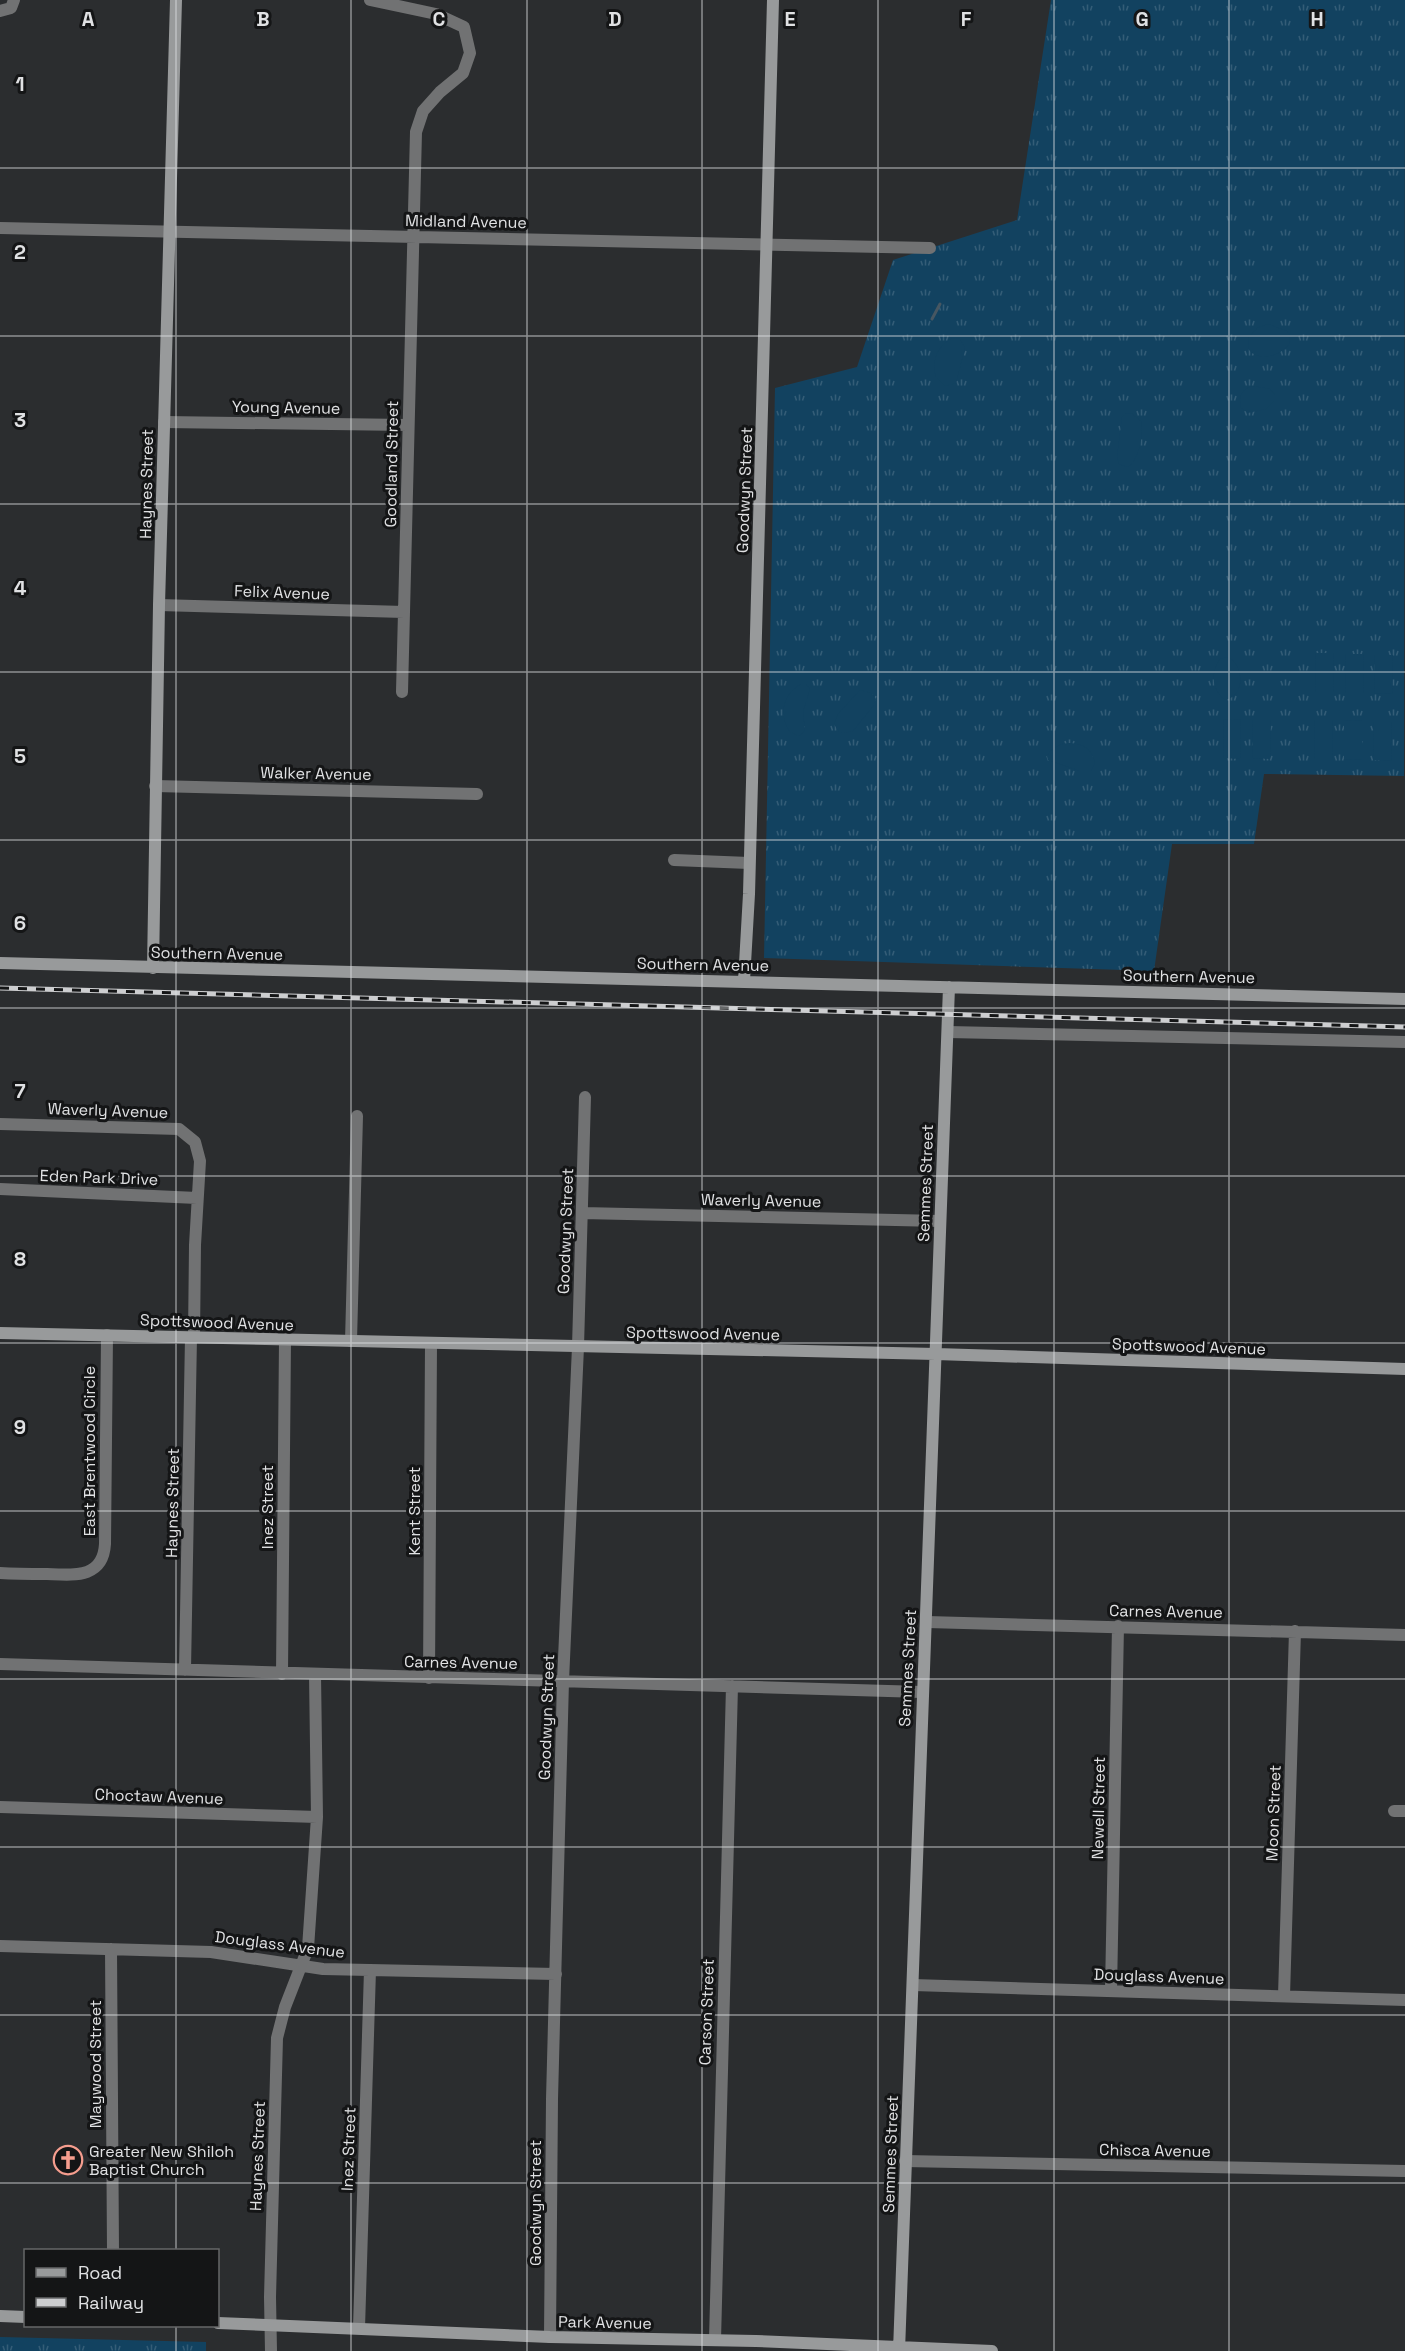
<svg xmlns="http://www.w3.org/2000/svg" width="1405" height="2351" font-family="'Space Grotesk',sans-serif">
<defs>
<pattern id="grass-tufts" width="24" height="20" patternUnits="userSpaceOnUse" patternTransform="scale(1.5)"><rect width="24" height="20" fill="#124260"/><path d="M3 7l-1-3M5 7V3M7 7l1-3M15 17l-1-3M17 17v-4M19 17l1-3" fill="none" stroke="#345d77"/></pattern>
</defs>
<rect width="100%" height="100%" fill="#2b2d2f"/>
<!-- grass -->
<path fill="url(#grass-tufts)" d="M1051,0h354l-1,776 -140,-2 -10,70h-82l-18,127 -390,-13 11,-570 82,-21 36,-107 124,-40z
M0,2337l206,5v9h-206z"/>
<!-- garden -->
<path fill="#124260" d="M1268,324l19,7 3,5 -1,8c-8,12 -30,18 -40,6l-1,-12 9,-10z
M952,338l8,1 5,9 -9,35 -11,3 -9,-9c-5,-15 1,-31 16,-39z
M1253,386l17,3 5,6v5l-9,9 -18,4 -7,-5c-3,-12 1,-19 12,-22z
M1131,413l10,8c3,12 -2,41 -14,46l-8,-3 -2,-7 5,-40 3,-3z
M1316,653h18l-1,39h-18z
M1346,654h18l-1,39h-18z
M1375,655h18l-1,39 -18,-1z
M1228,657c16,8 18,39 -3,43 -13,-10 -15,-27 -5,-41z
M801,684h5l4,5 -7,23 2,19 -6,5 -9,-4c-12,-17 -7,-38 11,-48z
M860,690l11,3 5,6 -2,6 -21,26 -9,2 -6,-2 -4,-7 4,-10z
M1224,719l17,1 -1,39 -17,-1z
M1253,720h18l-1,39 -18,-1z
M1315,720h18l-1,39h-18z
M1344,720l18,1v39l-18,-1z
M1374,722h18l-1,39 -18,-1z
M1070,743c14,1 22,6 25,20l-4,8h-11l-32,-11 -1,-4c5,-9 14,-13 23,-13z"/>
<g fill="none" stroke-linecap="round" stroke-linejoin="round">
<!-- stream -->
<path stroke="#475762" stroke-width="3" d="M932,319l8,-15"/>
<!-- street -->
<path stroke="#717273" stroke-width="12" d="M370,0l66,14 28,13 6,26 -7,20 -23,19 -17,19 -7,21 -14,560
M0,11l11,-3 3,-8
M0,228l930,20
M164,422l244,3
M159,605l245,7
M155,786l322,8
M674,860l75,3
M948,1032l457,10
M0,1124l179,5 16,13 5,19 -5,84 -1,92
M0,1189l197,9
M582,1213l358,8
M351,1341l6,-225
M0,1573c16,1 32,1 47,1 26,1 56,5 58,-30l2,-209
M927,1622l478,13
M0,1664l922,28
M185,1670l6,-333
M282,1674l3,-334
M429,1678l2,-334
M0,1807l317,10
M1394,1811h11
M0,1946l211,6 112,17 233,5
M111,1949l2,301
M913,1985l492,15
M1111,1991l7,-365
M1284,1996l11,-365
M905,2161l500,10
M359,2328l11,-358
M550,2337l2,-238 11,-418 15,-334 7,-250
M715,2340l17,-654
M271,2351l-1,-54 7,-259 8,-31 23,-59 9,-131 -2,-143"/>
<!-- secondary -->
<path stroke="#989a9b" stroke-width="12" d="M0,963l1405,36
M153,968l6,-363 17,-605
M744,981l5,-87 24,-894
M0,1333l936,21 469,15
M0,2316l26,1
M218,2323l332,14 206,4 236,10
M899,2351l50,-1364"/>
<!-- rail casing -->
<g stroke="#cdced0" stroke-width="5">
<path id="rail" d="M0,988l1405,39"/>
</g>
<!-- rail -->
<use href="#rail" stroke="#141516" stroke-width="3" stroke-dasharray="9" stroke-linecap="butt"/>
</g>
<!-- grid -->
<path fill="none" stroke="#e0e1e3" stroke-width="1.5" stroke-opacity="0.55" d="M176,0v2250M351,0v2351M527,0v2351M702,0v2351M878,0v2351M1054,0v2351M1229,0v2351M0,168h1405M0,336h1405M0,504h1405M0,672h1405M0,840h1405M0,1008h1405M0,1176h1405M0,1343h1405M0,1511h1405M0,1679h1405M0,1847h1405M0,2015h1405M0,2183h1405M176,2326v25"/>
<!-- icons -->
<defs>
<g id="church-ring" transform="scale(1.5)"><circle r="9.5" fill="#141516" stroke="#f59d8e" stroke-width="1.5"/><path d="M-1.2-6h2.4v3.5h3.3v2.4h-3.3V6h-2.4V-.1h-3.3v-2.4h3.3Z" fill="#f59d8e"/></g>
</defs>
<g fill-rule="evenodd">
<use href="#church-ring" x="68" y="2160"/>
</g>
<g text-anchor="middle" stroke-width="6" stroke-linejoin="round" paint-order="stroke">
<!-- street labels -->
<g font-size="16" fill="#e0e1e3" stroke="#141516">
<text transform="translate(466 221) rotate(1)" y="6">Midland Avenue</text>
<text transform="translate(286 407) rotate(1)" y="6">Young Avenue</text>
<text transform="translate(391 464) rotate(-89)" y="6">Goodland Street</text>
<text transform="translate(146 484) rotate(-89)" y="6">Haynes Street</text>
<text transform="translate(744 490) rotate(-88)" y="6">Goodwyn Street</text>
<text transform="translate(282 592) rotate(2)" y="6">Felix Avenue</text>
<text transform="translate(316 773) rotate(1)" y="6">Walker Avenue</text>
<text transform="translate(217 953) rotate(1)" y="6">Southern Avenue</text>
<text transform="translate(703 964) rotate(1)" y="6">Southern Avenue</text>
<text transform="translate(1189 976) rotate(1)" y="6">Southern Avenue</text>
<text transform="translate(108 1110) rotate(2)" y="6">Waverly Avenue</text>
<text transform="translate(99 1177) rotate(2)" y="6">Eden Park Drive</text>
<text transform="translate(925 1183) rotate(-88)" y="6">Semmes Street</text>
<text transform="translate(761 1200) rotate(1)" y="6">Waverly Avenue</text>
<text transform="translate(565 1231) rotate(-88)" y="6">Goodwyn Street</text>
<text transform="translate(217 1322) rotate(2)" y="6">Spottswood Avenue</text>
<text transform="translate(703 1333) rotate(1)" y="6">Spottswood Avenue</text>
<text transform="translate(1189 1346) rotate(2)" y="6">Spottswood Avenue</text>
<text transform="translate(89 1451) rotate(-90)" y="6">East Brentwood Circle</text>
<text transform="translate(172 1503) rotate(-89)" y="6">Haynes Street</text>
<text transform="translate(267 1507) rotate(-90)" y="6">Inez Street</text>
<text transform="translate(414 1511) rotate(-90)" y="6">Kent Street</text>
<text transform="translate(1166 1611) rotate(1)" y="6">Carnes Avenue</text>
<text transform="translate(461 1662) rotate(1)" y="6">Carnes Avenue</text>
<text transform="translate(907 1668) rotate(-87)" y="6">Semmes Street</text>
<text transform="translate(546 1717) rotate(-88)" y="6">Goodwyn Street</text>
<text transform="translate(159 1796) rotate(2)" y="6">Choctaw Avenue</text>
<text transform="translate(1098 1808) rotate(-89)" y="6">Newell Street</text>
<text transform="translate(1273 1813) rotate(-88)" y="6">Moon Street</text>
<text transform="translate(280 1944) rotate(7)" y="6">Douglass Avenue</text>
<text transform="translate(1159 1976) rotate(2)" y="6">Douglass Avenue</text>
<text transform="translate(706 2012) rotate(-88)" y="6">Carson Street</text>
<text transform="translate(95 2064) rotate(-90)" y="6">Maywood Street</text>
<text transform="translate(348 2149) rotate(-88)" y="6">Inez Street</text>
<text transform="translate(1155 2150) rotate(1)" y="6">Chisca Avenue</text>
<text transform="translate(890 2154) rotate(-88)" y="6">Semmes Street</text>
<text transform="translate(257 2156) rotate(-88)" y="6">Haynes Street</text>
<text transform="translate(535 2203) rotate(-90)" y="6">Goodwyn Street</text>
<text transform="translate(605 2322) rotate(1)" y="6">Park Avenue</text>
</g>
<!-- poi labels -->
<g font-size="16" fill="#e0e1e3" stroke="#141516" text-anchor="start">
<text x="89" y="2157">Greater New Shiloh<tspan x="89" dy="18">Baptist Church</tspan></text>
</g>
</g>
<g font-size="20" text-anchor="middle" font-weight="bold" fill="#e0e1e3" stroke="#141516" stroke-width="6" stroke-linejoin="round" paint-order="stroke">
<text x="88" y="26">A</text>
<text x="263" y="26">B</text>
<text x="439" y="26">C</text>
<text x="615" y="26">D</text>
<text x="790" y="26">E</text>
<text x="966" y="26">F</text>
<text x="1142" y="26">G</text>
<text x="1317" y="26">H</text>
<text x="20" y="91">1</text>
<text x="20" y="259">2</text>
<text x="20" y="427">3</text>
<text x="20" y="595">4</text>
<text x="20" y="763">5</text>
<text x="20" y="930">6</text>
<text x="20" y="1098">7</text>
<text x="20" y="1266">8</text>
<text x="20" y="1434">9</text>
</g>
<!-- legend -->
<rect x="24" y="2249" width="195" height="78" fill="#141516" stroke="#666768" stroke-width="1.5"/>
<rect x="36" y="2268" width="30" height="9" fill="#989a9b" stroke="#666768" stroke-width="1.5"/>
<text x="78" y="2279" font-size="18" fill="#e0e1e3">Road</text>
<rect x="36" y="2298" width="30" height="9" fill="#cdced0" stroke="#666768" stroke-width="1.5"/>
<text x="78" y="2309" font-size="18" fill="#e0e1e3">Railway</text>
</svg>
